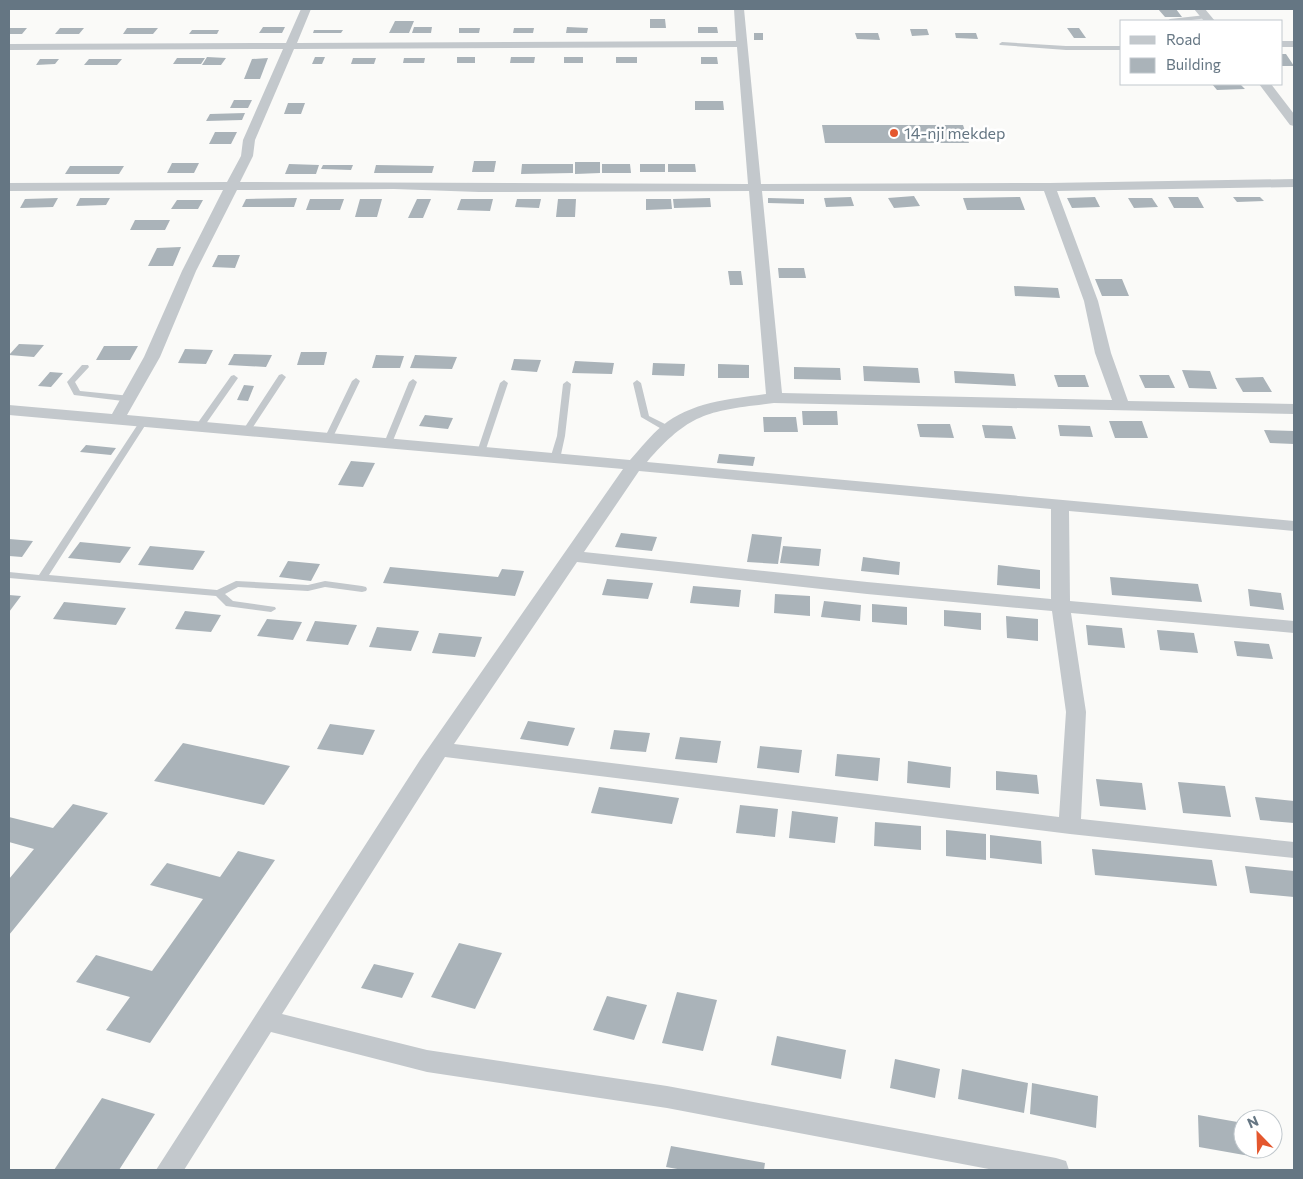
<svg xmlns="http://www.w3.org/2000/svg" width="1303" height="1179" font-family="Commissioner,sans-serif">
<rect width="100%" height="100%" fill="#fafaf8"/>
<!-- building -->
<path fill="#aab3b9" d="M1158,9h18l6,8h-17z
M650,19h15l1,9h-16z
M395,21h19l-5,12h-20z
M263,27h22l-3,6h-23z
M414,27h18l-1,6h-19z
M567,27l21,1 -1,5h-21z
M698,27h19l1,6h-20z
M9,28h18l-5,6h-13z
M60,28h24l-5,6h-24z
M127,28h31l-5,6h-30z
M459,28h21l-1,5h-20z
M514,28h20l-1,5h-20z
M1067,28h12l7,10h-12z
M910,29h17l2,6 -17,1z
M192,30h27l-2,4h-28z
M314,30h29l-2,3h-28z
M754,33h9v7h-9z
M855,33h23l2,7 -23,-1z
M955,33h21l2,6 -22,-1z
M1282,54h4l8,12h-12z
M207,57l19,1 -5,7h-19z
M315,57h10l-3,7h-10z
M457,57h18v6h-18z
M511,57h24l-1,6h-24z
M564,57h19v6h-19z
M616,57h21v6h-21z
M701,57h16l1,7h-17z
M177,58h28l-4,6h-28z
M268,58l-8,21h-16l8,-20z
M353,58h23l-2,6h-23z
M404,58h21l-1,5h-21z
M40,59h19l-4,5 -19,1z
M89,59h33l-5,6h-33z
M1212,84h28l5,5 -28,1z
M234,100h18l-4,8h-18z
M695,101h28l1,9h-29z
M288,103h17l-4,11h-17z
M245,113l-3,7 -36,1 4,-7z
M822,125h141l6,18h-144z
M215,132h22l-6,12h-22z
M474,161h22l-2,11h-22z
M575,162h25v11l-25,1z
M172,163h27l-5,10h-27z
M289,164l30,1 -3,9h-31z
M522,164h51v9l-52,1z
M602,164h28l1,9h-29z
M640,164h25v8h-25z
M668,164h27l1,8h-28z
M323,165h30l-2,5 -30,-1z
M376,165l58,1 -2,7h-58z
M70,166h54l-5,8h-54z
M914,196l6,10 -26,2 -6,-10z
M851,197l3,9 -28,1 -2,-9z
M1020,197l5,13h-58l-4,-12z
M1095,197l5,10 -28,1 -5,-10z
M1168,197h30l6,11h-30z
M1233,197h27l4,4 -27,1z
M58,198l-5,9 -33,1 5,-9z
M80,198h30l-4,7 -30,1z
M297,198l-3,9h-52l4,-8z
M710,198l1,9 -37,1 -1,-9z
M768,198l36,1v5l-36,-1z
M1128,198h24l6,9 -24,1z
M310,199h34l-4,11h-34z
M360,199h22l-5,18h-22z
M417,199h14l-8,19h-15z
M461,199h32l-3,12 -33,-1z
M517,199h24l-2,9 -24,-1z
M558,199h18l-1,18h-19z
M646,199h25l1,10 -26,1z
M177,200h26l-5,9h-27z
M135,220h35l-5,10h-35z
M181,247l-8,19h-25l9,-18z
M218,255h22l-5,13 -23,-1z
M778,268h26l2,10h-27z
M728,271h13l2,14h-13z
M1095,279h27l7,17h-27z
M1014,286l44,2 2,10 -45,-2z
M19,344l25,1 -10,12 -25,-2z
M104,346h34l-8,14h-34z
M185,349l28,1 -7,14 -28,-1z
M301,352h26l-3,13h-27z
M234,354l38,1 -6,12 -38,-2z
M376,355l28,1 -4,12h-28z
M415,355l42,2 -5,12 -42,-1z
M514,359l27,1 -4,12 -26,-2z
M575,361l39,2 -2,11 -40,-1z
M653,363l32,1 -1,12 -32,-1z
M718,364l31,1v13h-31z
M863,366l55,2 2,15 -56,-2z
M794,367l46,1 1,12 -47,-1z
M1182,370l28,1 7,18 -28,-1z
M954,371l60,3 2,12 -61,-3z
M50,372l13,1 -12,14 -13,-1z
M1054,375h31l4,12h-31z
M1139,375h30l6,13h-30z
M1263,377l9,15h-29l-8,-14z
M244,385l10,1 -6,15 -11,-1z
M802,411h35l1,14h-35z
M425,415l28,3 -5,11 -29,-3z
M763,417h33l2,15h-34z
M1109,421h33l6,17h-33z
M917,424h33l4,14 -34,-1z
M982,425l30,1 4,13 -31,-1z
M1058,425l32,1 3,11 -33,-1z
M1264,430l30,1v13l-24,-1z
M86,445l30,3 -5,7 -31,-3z
M719,454l36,3 -2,9 -36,-3z
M351,461l24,2 -12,24 -25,-2z
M621,533l36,4 -5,14 -37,-4z
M752,534l30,3 -4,27 -31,-2z
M9,539l24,2 -11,16 -13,-1z
M80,542l51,5 -11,16 -52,-5z
M150,546l55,5 -12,19 -55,-5z
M783,546l38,3 -2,17 -39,-3z
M863,557l37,5 -1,13 -38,-4z
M288,561l32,3 -9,17 -32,-4z
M998,565l42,5v19l-43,-4z
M390,567l108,10 4,-8 22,2 -9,25 -132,-13z
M1110,577l88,7 4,18 -90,-7z
M607,579l46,4 -5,16 -46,-4z
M693,586l48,4 -2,17 -49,-4z
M1248,589l33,4 3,17 -34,-4z
M775,594l35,2v20l-36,-3z
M9,595l12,1 -12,16z
M824,601l37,4 -1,16 -39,-4z
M64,602l62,6 -10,17 -63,-6z
M872,604l35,3v18l-35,-3z
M944,610l37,3v17l-37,-4z
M185,611l36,4 -10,17 -36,-3z
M1006,616l32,3v22l-31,-3z
M267,619l35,3 -9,18 -36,-4z
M315,621l42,4 -9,20 -42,-4z
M1086,625l36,3 3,20 -37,-3z
M377,627l42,4 -8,20 -42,-4z
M1157,630l37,3 4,20 -38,-3z
M439,633l43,4 -7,20 -43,-4z
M1234,641l35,3 4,15 -36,-3z
M528,721l47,7 -7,18 -48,-7z
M330,724l45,6 -12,25 -46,-6z
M614,730l36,3 -4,19 -36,-3z
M680,737l41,4 -4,22 -42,-4z
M183,743l107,23 -26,39 -110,-24z
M760,746l42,4 -3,23 -42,-5z
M837,754l43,4 -2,23 -43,-5z
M908,761l43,6 -1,21 -43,-5z
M996,771l41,4 2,19 -43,-4z
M1096,779l46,4 4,27 -46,-4z
M1178,782l47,4 6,31 -48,-4z
M599,787l80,11 -7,26 -81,-11z
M1255,797l39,4v22l-34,-3z
M73,804l35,9 -99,122v-56l25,-30 -25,-7v-25l44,11z
M740,805l38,4 -3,28 -39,-4z
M792,811l46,6 -3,26 -46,-5z
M875,822l46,4v24l-47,-4z
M946,830l40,4v26l-40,-4z
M990,835l51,6 1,23 -52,-6z
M1092,849l120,11 5,26 -122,-11z
M238,851l37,9 -125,183 -44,-13 24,-33 -54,-15 20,-27 56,16 51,-72 -53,-14 17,-22 53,14z
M1245,866l49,5v26l-44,-4z
M459,943l43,10 -27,56 -44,-12z
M374,964l40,9 -12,25 -41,-10z
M677,992l40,8 -14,51 -41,-8z
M607,996l40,9 -13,35 -41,-10z
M777,1036l69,14 -5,29 -70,-14z
M895,1059l45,10 -5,29 -45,-10z
M962,1069l66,14 -4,30 -66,-14z
M1032,1083l66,13 -2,32 -66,-14z
M102,1098l53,16 -36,56h-65z
M1198,1115l45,8v26h17l1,9 -62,-11z
M671,1146l94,17 -1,7h-81l-17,-3z"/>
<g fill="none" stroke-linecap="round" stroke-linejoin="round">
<!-- lane -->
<path fill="#c3c8cc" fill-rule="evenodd" d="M1206,15l3,2 -1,1 -25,3h-16l3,-2z
M1002,42l64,4h56v4h-56l-66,-5 -1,-1z
M82,365h6l1,2 -14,15 5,9 51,5 4,3 -4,3 -57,-7 -7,-13z
M282,374l4,3 -35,53 -4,3 -3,-1 -1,-2 36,-55z
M234,375l4,3 -35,50h-6l-1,-2 1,-2 34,-48z
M356,378l4,3 -27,56 -1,2h-6l-1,-2 27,-56z
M413,379l4,3 -25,61 -1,2h-6l-1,-2 25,-61z
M504,380l4,3 -23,69 -4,3 -3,-1 -1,-2 23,-69z
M637,380l4,3 8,33 22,11 1,2 -1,2h-6l-24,-14 -8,-34z
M567,381l4,3 -6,52 -5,23 -5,3 -5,-3 7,-23 6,-52z
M144,418l4,3 -99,154 168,15 19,-9 72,4 17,-4 37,5 4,1 1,2 -1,2 -4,1 -37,-5 -17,4 -70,-4 -13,7 8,7 42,6 1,2 -5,3 -45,-6 -10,-10 -207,-18v-6l30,3 101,-154z"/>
<!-- street -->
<path fill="#c3c8cc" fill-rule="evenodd" d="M301,9h10l-14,34 439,-2 -2,-32h10l17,175 288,-1 245,-4v8l-237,4 41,110 13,52 17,48 166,3v10l-520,-11c-64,8 -83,8 -127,59l647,59v10l-225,-20 1,90 224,20v12l-223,-20 15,99 -5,107 213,23v16l-224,-24 -625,-77 -163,257 145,36 240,36 389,72 10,3 3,9h-75l-327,-62 -240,-36 -156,-40 -87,138h-28l264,-410 203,-291 -614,-54v-10l103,9 32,-57 38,-86 41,-81 -214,1v-8l218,-1 14,-26 2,-16 40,-91 -274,1v-6l277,-1zM737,47l11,137 -508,-2 13,-26 2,-16 39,-91zM394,189l85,3 270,-1 17,203c-36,5 -75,8 -104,32 -12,10 -21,22 -32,34l-503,-45 33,-58 36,-86 41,-81zM762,191h282l40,110 11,52 17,47 -330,-7zM639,471l412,38v90l-184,-17 -283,-30zM577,562l290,32 185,17 14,101 -7,105 -605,-73z
M1194,9h11l10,12h-11z
M1282,41h12v6h-12z
M1259,84h12l23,30v12l-4,-1z"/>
</g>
<!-- markers -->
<circle fill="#e4572e" stroke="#fff" stroke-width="2" cx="894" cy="133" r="5"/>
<g text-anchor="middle" stroke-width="5" stroke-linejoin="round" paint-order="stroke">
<!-- far-poi labels -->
<g font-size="16" fill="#657683" stroke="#fff" text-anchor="start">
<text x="904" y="139">14-nji mekdep</text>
</g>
</g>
<!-- border -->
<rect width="1303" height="1179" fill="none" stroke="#657683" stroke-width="20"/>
<!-- legend -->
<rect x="1120" y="20" width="162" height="65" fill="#ffffff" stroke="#c1c8cd"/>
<rect x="1130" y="36" width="25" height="8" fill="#c3c8cc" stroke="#c1c8cd"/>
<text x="1166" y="45" font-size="15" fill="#657683">Road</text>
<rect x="1130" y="58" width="25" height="15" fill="#aab3b9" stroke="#c1c8cd"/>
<text x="1166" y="70" font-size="15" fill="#657683">Building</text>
<!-- north arrow -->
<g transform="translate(1258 1134) rotate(337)"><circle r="24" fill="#ffffff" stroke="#c1c8cd"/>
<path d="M0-4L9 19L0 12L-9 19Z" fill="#e4572e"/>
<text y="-8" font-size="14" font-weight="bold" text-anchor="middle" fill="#657683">N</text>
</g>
</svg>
